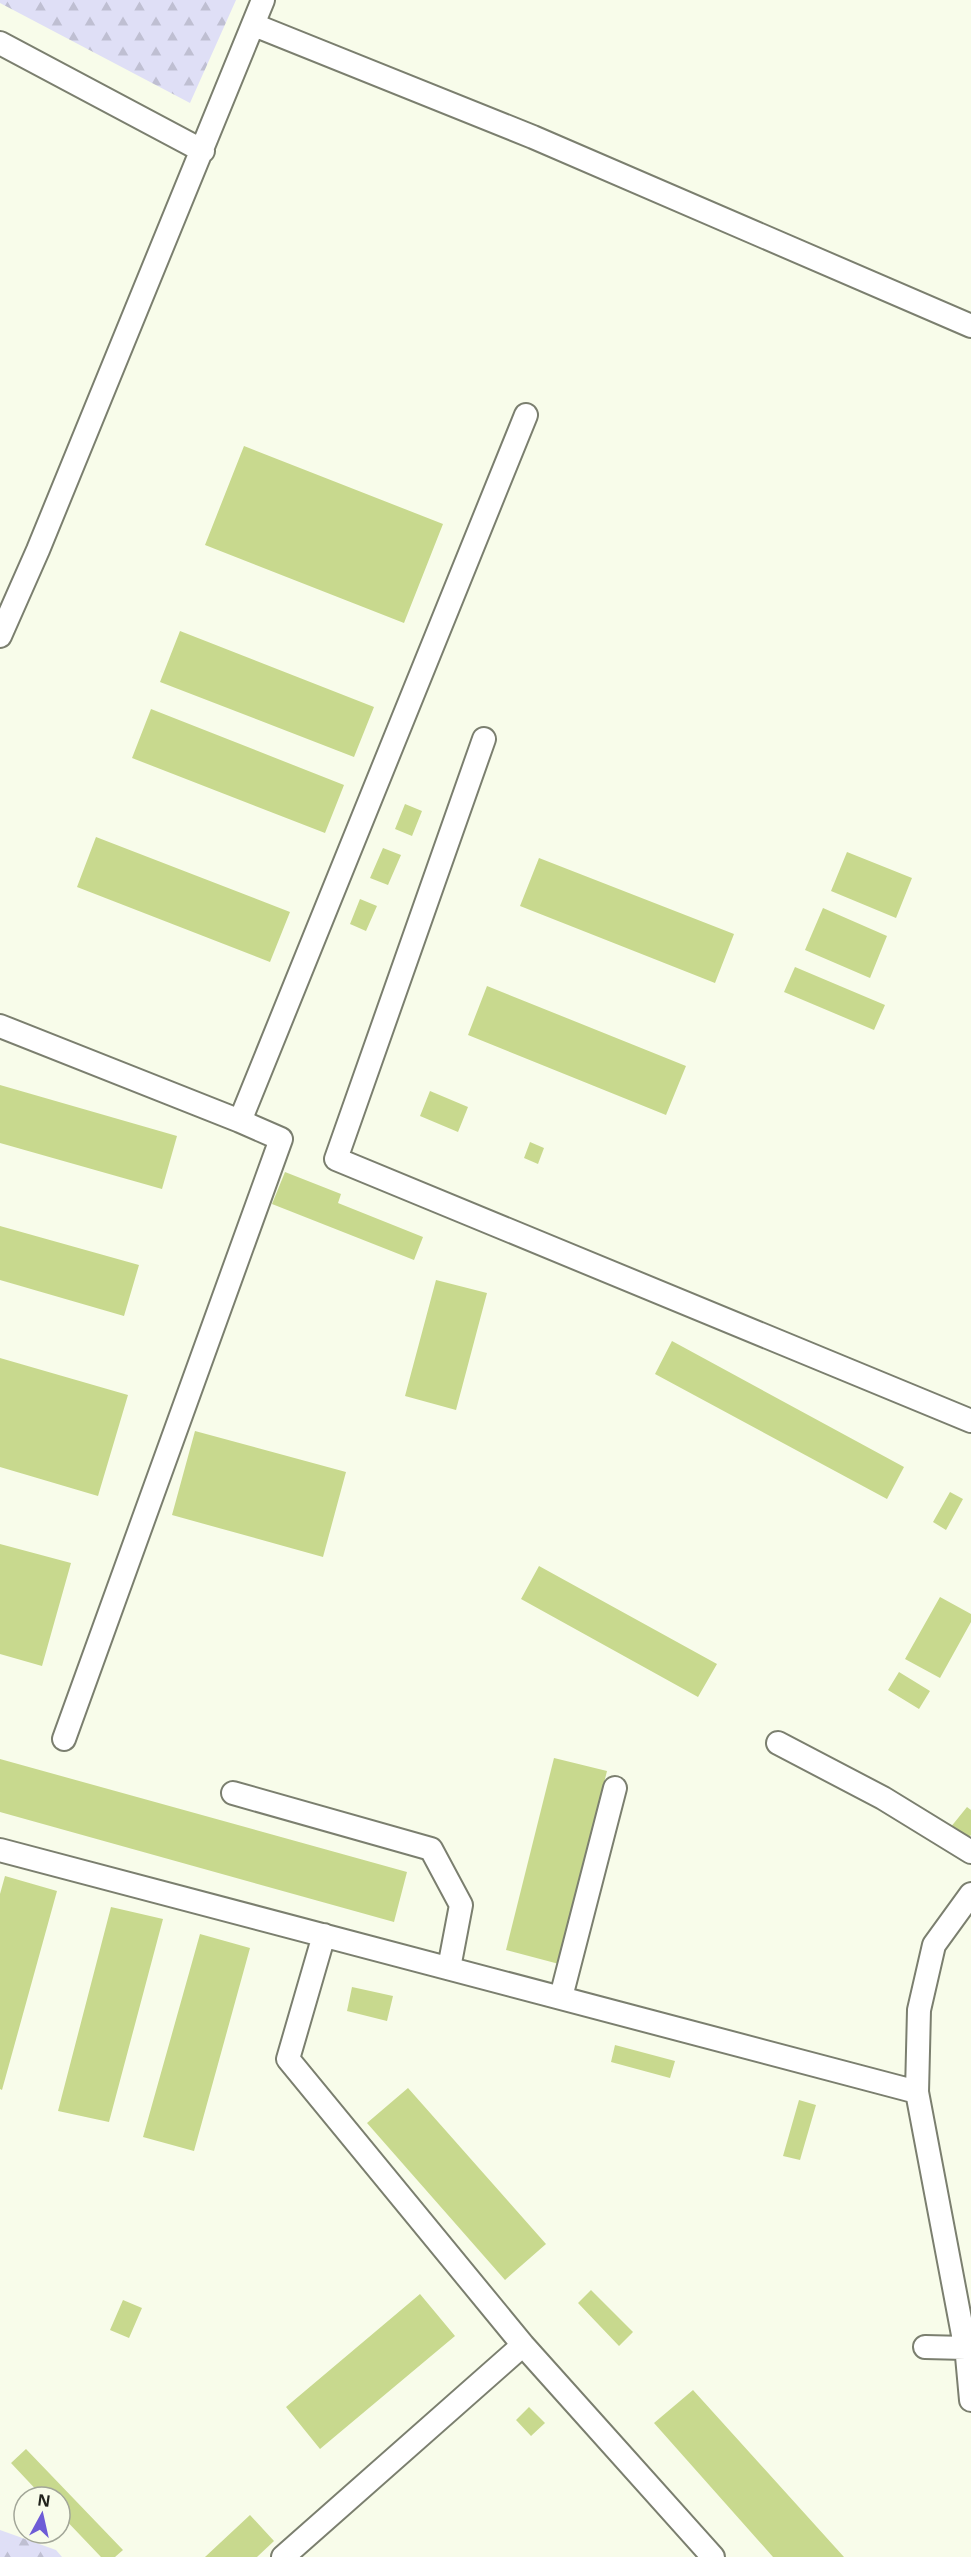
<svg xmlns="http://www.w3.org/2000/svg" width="971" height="2557" font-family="'Noto Sans',sans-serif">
<defs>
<pattern id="forest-firs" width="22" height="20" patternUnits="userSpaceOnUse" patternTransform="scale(1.5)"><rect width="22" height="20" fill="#dfdff6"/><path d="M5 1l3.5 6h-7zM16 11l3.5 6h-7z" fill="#bfbfd2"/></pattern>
</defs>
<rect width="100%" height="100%" fill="#f8fcea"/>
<!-- forest -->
<path fill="url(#forest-firs)" d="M0,0h236l-46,103 -190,-100z
M0,2530l56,20 6,7h-62z"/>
<!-- building -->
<path fill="#c8d98e" d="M244,446l199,78 -39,99 -199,-78z
M180,631l194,76 -20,50 -194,-75z
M151,709l193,76 -19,48 -193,-75z
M405,804l17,7 -10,25 -17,-7z
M96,837l194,75 -20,50 -193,-75z
M383,848l18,7 -13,30 -18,-7z
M847,852l65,26 -16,40 -65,-27z
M539,858l195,76 -19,49 -195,-77z
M360,899l17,7 -11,25 -16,-7z
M823,908l64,28 -17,42 -65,-28z
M795,967l90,38 -11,25 -90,-38z
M487,986l199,80 -20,49 -198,-80z
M0,1085l177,51 -15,53 -162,-46z
M430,1091l38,16 -10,25 -38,-16z
M530,1142l14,6 -6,16 -14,-6z
M285,1172l56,22 -3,9 85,34 -9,23 -142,-56z
M0,1226l139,39 -15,51 -124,-36z
M436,1280l51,13 -31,117 -51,-14z
M672,1341l232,126 -17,32 -232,-125z
M0,1358l128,37 -30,101 -98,-29z
M195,1431l151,41 -23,85 -151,-42z
M950,1492l13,7 -17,31 -13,-8z
M0,1544l71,19 -29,103 -42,-12z
M539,1566l178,98 -19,33 -177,-98z
M940,1597l31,17v8l-31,56 -35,-19z
M899,1672l31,19 -11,18 -31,-19z
M554,1758l53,13 -48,193 -53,-14z
M0,1759l407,113 -13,50 -394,-110z
M967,1807l4,3v25l-5,6 -16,-13z
M5,1876l52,15 -55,199 -2,-1v-195z
M111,1907l52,12 -54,203 -51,-11z
M200,1934l50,14 -56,203 -51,-14z
M352,1987l41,9 -6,25 -40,-10z
M615,2045l60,16 -5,17 -59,-16z
M408,2088l138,156 -41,36 -138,-157z
M799,2100l17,5 -16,55 -17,-4z
M591,2290l42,42 -14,14 -41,-43z
M420,2294l35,42 -135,113 -34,-42z
M123,2300l19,8 -13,30 -19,-8z
M693,2390l151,167h-71l-119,-134z
M529,2407l16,16 -14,13 -15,-16z
M26,2449l97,101 -8,7h-14l-41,-43v-17h-17l-32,-34z
M250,2515l24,26 -17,16h-52z"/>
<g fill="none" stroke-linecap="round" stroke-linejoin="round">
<!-- minor casing -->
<g stroke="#7b7f6f" stroke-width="26">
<path id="minor" d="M254,25l279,112 438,189
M0,43l203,108
M0,636l38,-86 225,-550
M484,739l-148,420 635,262
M0,1026l240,95 286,-706
M64,1739l217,-600 -41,-18
M778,1743l105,55 88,54
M233,1793l198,56 30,56 -12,63
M0,1850l917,242
M971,1894l-37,51 -15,65 -2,82 50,264 4,44
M324,1935l-36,124 235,286 190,212
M561,1997l54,-209
M925,2347l41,1
M283,2557l240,-212"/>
</g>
<!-- minor -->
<use href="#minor" stroke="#fff" stroke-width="22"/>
</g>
<!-- north arrow -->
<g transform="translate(42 2515) rotate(8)"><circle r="28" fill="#f8fcea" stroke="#a2a698" stroke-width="1.5"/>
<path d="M0-4.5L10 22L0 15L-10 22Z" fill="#6e5cd6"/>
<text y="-9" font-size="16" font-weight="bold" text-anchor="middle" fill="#22241d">N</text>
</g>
</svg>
